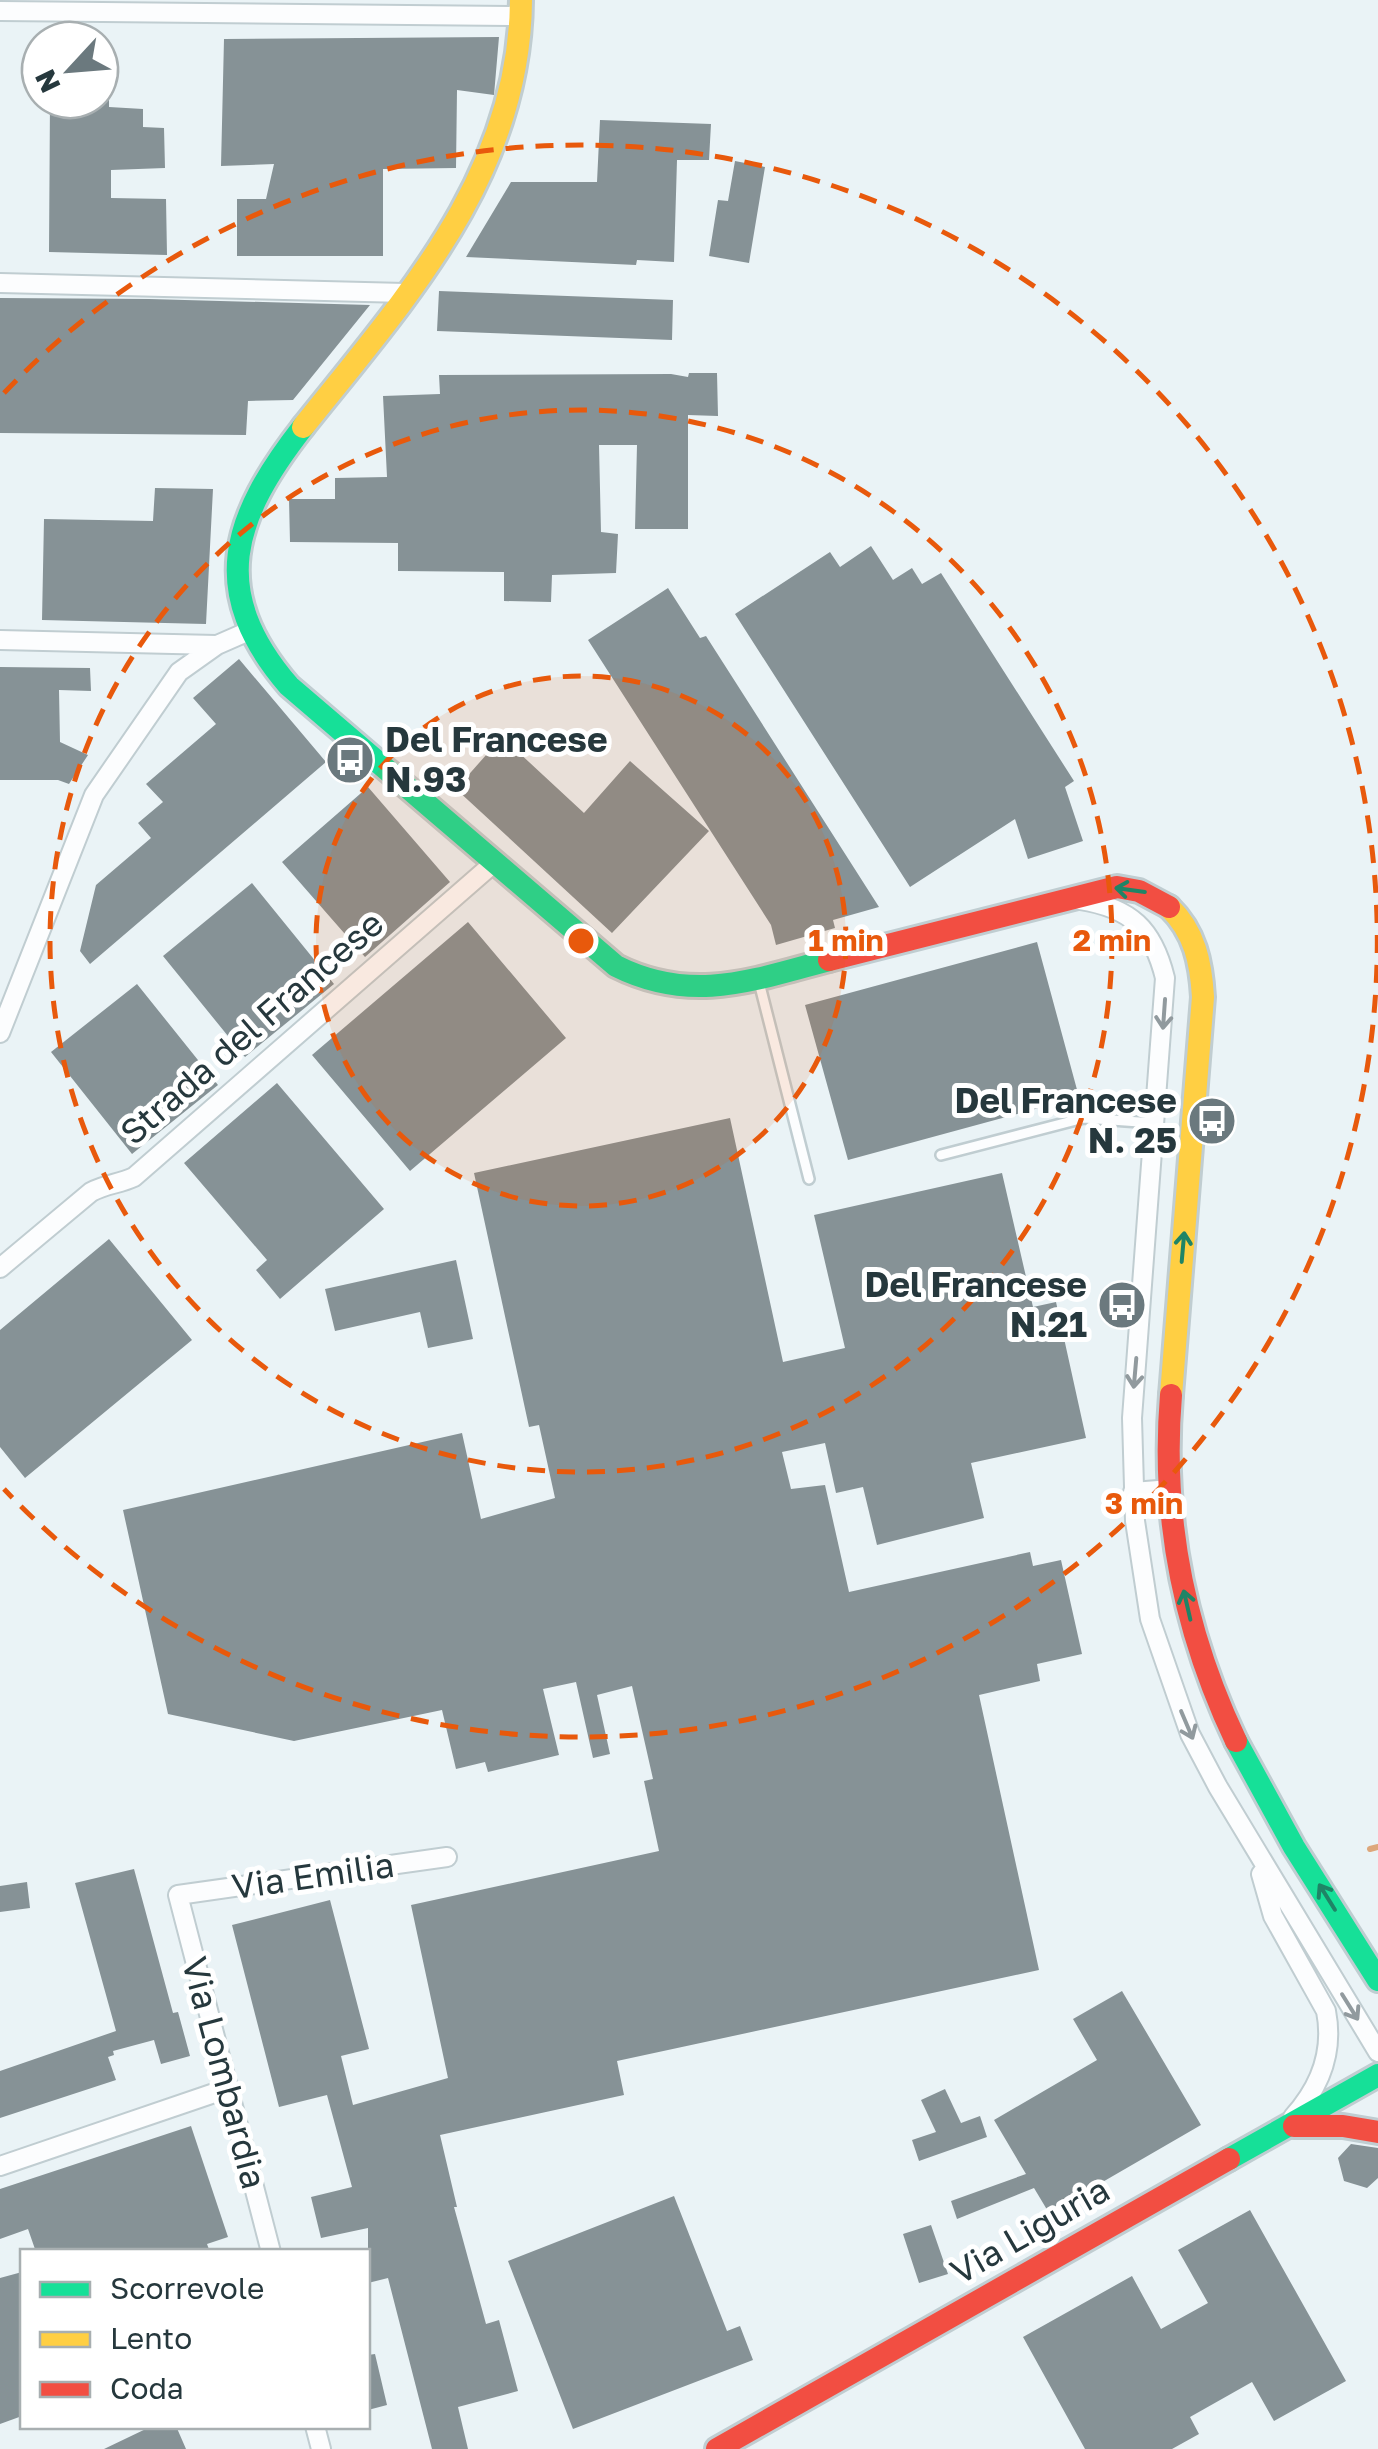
<svg xmlns="http://www.w3.org/2000/svg" width="1378" height="2449" font-family="'Golos Text',sans-serif">
<rect width="100%" height="100%" fill="#eaf3f6"/>
<g fill="none" stroke-linecap="round" stroke-linejoin="round">
<!-- stream -->
<path stroke="#dda77b" stroke-width="6" d="M1370,1849l8,-2"/>
</g>
<!-- building -->
<path fill="#869296" d="M499,37l-5,58 -37,-5 -1,78 -73,1v87h-146v-57h29l8,-35 -53,2 3,-127z
M50,100h59v7l34,2v18l21,1 1,40 -54,2v28l55,1 1,56 -118,-3z
M600,120l111,4 -2,36h-32l-3,102 -37,-2 -1,5 -170,-8 45,-75h86z
M735,161l30,6 -16,96 -40,-7 9,-56 10,1z
M439,291l234,9 -1,40 -235,-9z
M0,298l149,1 221,6 -77,95 -45,1 -2,34 -246,-2z
M689,373h28l1,43 -30,-1v114h-53l2,-84h-38l2,87 17,2 -2,39 -64,2 -1,27 -47,-1v-29l-106,-1v-28l-108,-1 -1,-43h46v-21l52,-1 -4,-81 57,-2 -1,-19 232,-1 17,3z
M155,488l58,1 -7,135 -164,-4 2,-101 109,2z
M871,546l22,34 19,-12 10,16 19,-11 133,208 -9,6 18,54 -55,18 -13,-40 -105,68 -175,-273 95,-62 10,15z
M668,588l32,50 6,-2 173,271 -46,13 2,8 -59,17 -5,-20 -183,-285z
M239,659l87,103 -236,202 -10,-13 16,-66 55,-47 -13,-15 25,-21 -17,-18 70,-60 -23,-26z
M0,667l90,1 1,23 -32,-1 1,52 28,13 -19,29 -11,-4h-58z
M502,737l82,76 46,-52 79,70 -97,102 -156,-144z
M368,787l82,95 -85,75 -83,-95z
M252,883l82,101 -89,73 -82,-101z
M468,922l98,116 -156,133 -98,-116z
M1037,942l42,155 -231,63 -43,-155z
M137,984l81,101 -86,69 -81,-102z
M277,1083l107,126 -104,90 -24,-29 11,-10 -83,-97z
M730,1118l53,244 62,-14 -31,-133 188,-42 31,134 23,-5 30,136 -115,25 13,55 -107,27 -14,-58 -27,6 -11,-50 -43,9 9,37 34,-4 24,107 181,-40 3,14 28,-6 21,94 -45,10 3,17 -61,14 60,275 -422,91 7,34 -184,40 17,72h-3l32,117 13,-4 19,71 -60,16 10,42h-36l-44,-171 -20,5v-55l-47,10 -10,-41 41,-10 -25,-92 -48,12 -47,-182 98,-25 39,149 -28,7 12,49 95,-27 -37,-173 248,-54 -15,-70 9,-2 -21,-93 -35,9 13,59 -17,4 -17,-76 -33,7 16,66 -71,17 -3,-10 -29,7 -14,-59 -148,31 -126,-27 -45,-204 339,-77 19,86 74,-21 -16,-73 -10,2 -55,-254z
M109,1239l83,101 -167,138 -25,-31v-117z
M456,1260l17,79 -45,9 -8,-36 -85,19 -10,-42z
M134,1869l39,144 5,-1 12,44 -29,8 -7,-24 -41,11 1,4 -6,2 8,23 -116,38v-47l116,-40 -41,-148z
M27,1882l3,26 -30,4v-26z
M1122,1991l79,134 -152,88 -15,-25 -77,31 -6,-18 75,-27 -32,-54 103,-60 -24,-41z
M945,2089l16,34 19,-7 7,21 -68,24 -7,-21 24,-8 -15,-32z
M191,2126l37,111 -21,7 3,8h-174l-8,-23 -28,10v-50z
M1351,2144l27,4v30l-11,10 -23,-7 -6,-23z
M674,2196l53,135 13,-5 13,34 -180,69 -65,-168z
M1250,2210l96,171 -72,40 -22,-39 -62,35 9,17 -27,15h-87l-62,-112 109,-61 29,53 47,-26 -30,-53z
M931,2225l17,49 -29,9 -16,-49z
M22,2272v144l-22,8v-146z
M375,2354l12,51 -19,5v-55z
M152,2426h24l10,23h-82z"/>
<g fill="none" stroke-linecap="round" stroke-linejoin="round">
<!-- lane casing -->
<g stroke="#c0cdd1" stroke-width="14">
<path id="lane" d="M759,982l50,197
M941,1155l143,-37 69,5"/>
</g>
<!-- street casing -->
<g stroke="#c0cdd1" stroke-width="22">
<path id="street" d="M0,11l522,5
M0,283l405,10
M0,640l216,5
M1080,900c51,8 73,29 85,78l-33,440 3,103 15,98 40,115 28,53 160,265
M0,1033l94,-238 85,-123 38,-27 32,-14
M0,1268l91,-76c15,-8 28,-8 43,-15l361,-315
M1133,1492l38,-3
M1261,1874l12,42 53,95c8,41 -6,76 -33,106
M0,2166l229,-78
M271,2252l-93,-357 269,-38
M315,2426l6,23"/>
</g>
<!-- fast casing -->
<g stroke="#c0cdd1" stroke-width="28">
<path id="fast" d="M303,427c-71,91 -96,164 -14,259l327,280c76,38 137,14 213,-6
M1236,1741l58,106 84,133
M1229,2159l149,-84"/>
</g>
<!-- slow casing -->
<g stroke="#c0cdd1" stroke-width="28">
<path id="slow" d="M303,427c103,-129 217,-253 218,-427
M1169,907c26,25 32,56 34,90l-32,398"/>
</g>
<!-- jam casing -->
<g stroke="#c0cdd1" stroke-width="28">
<path id="jam" d="M829,960l288,-73 22,4 30,16
M1171,1395c-10,120 13,237 65,346
M1294,2126h49l35,6
M717,2449l512,-290"/>
</g>
<!-- lane -->
<use href="#lane" stroke="#fcfdfe" stroke-width="9"/>
<!-- street -->
<use href="#street" stroke="#fcfdfe" stroke-width="18"/>
<!-- fast -->
<use href="#fast" stroke="#16e098" stroke-width="22"/>
<!-- slow -->
<use href="#slow" stroke="#ffcf43" stroke-width="22"/>
<!-- jam -->
<use href="#jam" stroke="#f24e42" stroke-width="22"/>
</g>
<!-- one-way arrows -->
<defs><path id="oneway-shaft" d="M-6 0H5M1.5-3L5.5 0L1.5 3" fill="none" stroke-width="1.6" stroke-linecap="round" stroke-linejoin="round" transform="scale(2.5)"/></defs>
<g stroke="#1f8466">
<use href="#oneway-shaft" transform="translate(1130 890) rotate(-172)"/>
<use href="#oneway-shaft" transform="translate(1183 1247) rotate(-85)"/>
<use href="#oneway-shaft" transform="translate(1187 1605) rotate(-103)"/>
<use href="#oneway-shaft" transform="translate(1327 1897) rotate(-122)"/>
</g>
<g stroke="#919a9e">
<use href="#oneway-shaft" transform="translate(1164 1014) rotate(94)"/>
<use href="#oneway-shaft" transform="translate(1135 1373) rotate(95)"/>
<use href="#oneway-shaft" transform="translate(1187 1725) rotate(67)"/>
<use href="#oneway-shaft" transform="translate(1350 2007) rotate(58)"/>
</g>
<!-- distance rings -->
<circle cx="581" cy="941" r="265" fill="#e8590c" fill-opacity=".12"/>
<g fill="none" stroke="#e8590c" stroke-width="5" stroke-dasharray="18 12">
<circle cx="581" cy="941" r="265"/>
<circle cx="581" cy="941" r="531"/>
<path d="M4 393A796 796 0 1 1 4 1489"/>
</g>
<!-- icons -->
<defs>
<g id="bus-disc" transform="scale(2.5)"><circle r="9.5" fill="#6b797e" stroke="#fff"/><path d="M-5-6H5V4H4V6H2V4H-2V6H-4V4H-5ZM-3.5-4V0h7V-4ZM-3.5 1.2v1.5H-2V1.2ZM2 1.2v1.5H3.5V1.2Z" fill="#fff"/></g>
</defs>
<g fill-rule="evenodd">
<use href="#bus-disc" x="350" y="760"/>
<use href="#bus-disc" x="1212" y="1121"/>
<use href="#bus-disc" x="1122" y="1305"/>
</g>
<g text-anchor="middle" stroke-width="10" stroke-linejoin="round" paint-order="stroke">
<!-- poi labels -->
<g font-size="35" font-weight="bold" fill="#26383d" stroke="#fff" text-anchor="end">
<text x="385" y="752" text-anchor="start">Del Francese<tspan x="385" dy="40">N.93</tspan></text>
<text x="1177" y="1113">Del Francese<tspan x="1177" dy="40">N. 25</tspan></text>
<text x="1087" y="1297">Del Francese<tspan x="1087" dy="40">N.21</tspan></text>
</g>
<!-- street labels -->
<g font-size="35" fill="#26383d" stroke="#fff">
<text transform="translate(252 1028) rotate(-41)" y="12">Strada del Francese</text>
<text transform="translate(313 1876) rotate(-8)" y="12">Via Emilia</text>
<text transform="translate(224 2073) rotate(75)" y="12">Via Lombardia</text>
<text transform="translate(1030 2231) rotate(-30)" y="12">Via Liguria</text>
</g>
</g>
<circle cx="581" cy="941" r="15" fill="#e8590c" stroke="#fff" stroke-width="5"/>
<g font-size="30" text-anchor="middle" font-weight="bold" fill="#e8590c" stroke="#fff" stroke-width="10" stroke-linejoin="round" paint-order="stroke">
<text x="846" y="951">1 min</text>
<text x="1112" y="951">2 min</text>
<text x="1144" y="1514">3 min</text>
</g>
<!-- legend -->
<rect x="20" y="2249" width="350" height="180" fill="#ffffff" stroke="#a8afb1" stroke-width="2.5"/>
<rect x="40" y="2282" width="50" height="15" fill="#16e098" stroke="#a8afb1" stroke-width="2.5"/>
<text x="110" y="2299" font-size="30" fill="#26383d">Scorrevole</text>
<rect x="40" y="2332" width="50" height="15" fill="#ffcf43" stroke="#a8afb1" stroke-width="2.5"/>
<text x="110" y="2349" font-size="30" fill="#26383d">Lento</text>
<rect x="40" y="2382" width="50" height="15" fill="#f24e42" stroke="#a8afb1" stroke-width="2.5"/>
<text x="110" y="2399" font-size="30" fill="#26383d">Coda</text>
<!-- north arrow -->
<g transform="translate(70 70) rotate(244)"><circle r="48" fill="#ffffff" stroke="#a8afb1" stroke-width="2.5"/>
<path d="M0-8L18 38L0 25L-18 38Z" fill="#6b797e"/>
<text y="-15" font-size="28" font-weight="bold" text-anchor="middle" fill="#26383d">N</text>
</g>
</svg>
